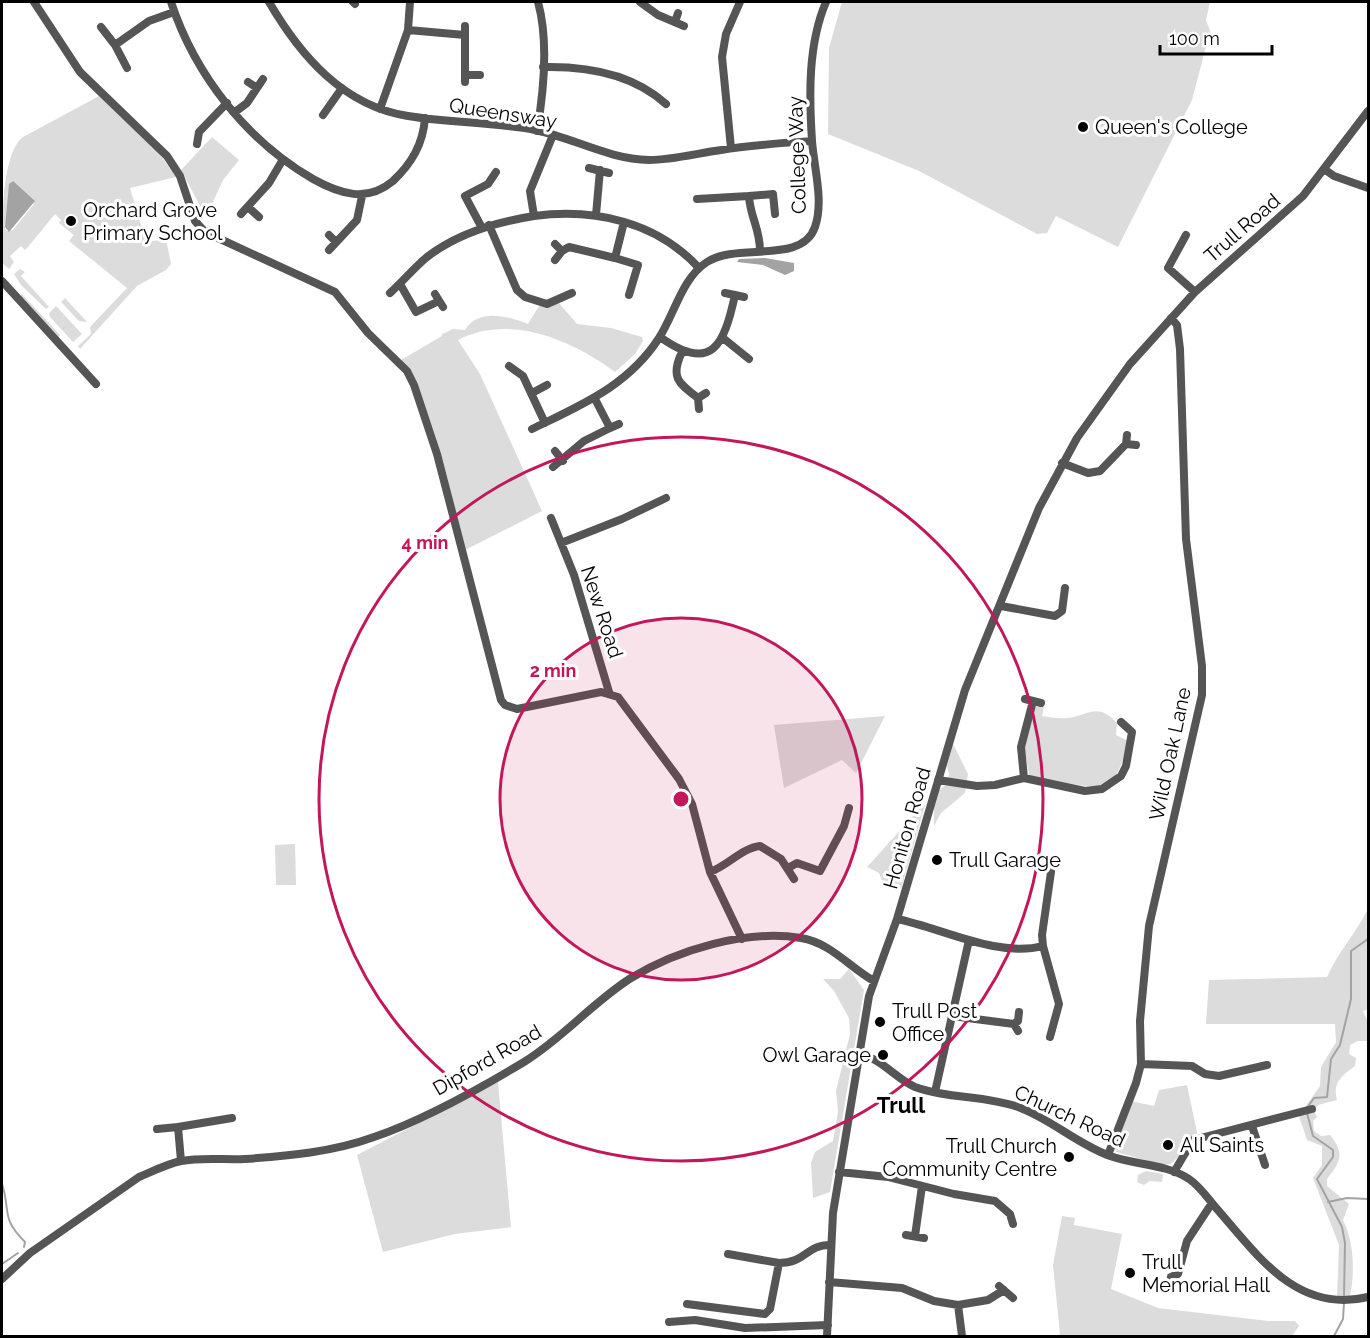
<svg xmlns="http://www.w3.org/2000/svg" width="1370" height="1338" font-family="Raleway,sans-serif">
<rect width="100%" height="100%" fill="#fff"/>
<!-- green -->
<path fill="#dcdcdc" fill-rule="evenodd" d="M842,2h368l-4,18 4,11 -18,69 -74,147 -62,-31 -9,17 -10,1 -118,-63 -91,-37 1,-86z
M101,95l50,47 25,35 -46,11 16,54 20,-3 5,25 -5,6 -29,16 -57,63 -2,-3 13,-12 -1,-7 37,-39 -58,-47 5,-6 -15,-12 2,-3 -6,-6 -27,33 -3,3 -4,-4 -11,10 4,6 -5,7 -7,-6c0,-30 -2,-109 21,-126zM11,181l23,23 -21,26 -6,1 -2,-2z
M212,137l27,23 -16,20 -17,37 -25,-47z
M20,269l5,3 -4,4 28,31 -3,2 -25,-24 -7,-11z
M22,294l38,41 -2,3 -38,-42z
M65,298l22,24 -8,-1 -18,-19z
M559,303l18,21 34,4 31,9 1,4 -8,13 -20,18c-43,-32 -106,-59 -157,-32l22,34 62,137 -77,39c-16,-65 -28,-133 -64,-190l41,-24v-2l11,-5 12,1c13,-22 43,-14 63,-6l11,-18z
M56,306l26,28 -9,8 -23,-25 -1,-4z
M1035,707h9l-2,9c8,1 17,3 25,2 21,-2 30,-17 50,5l-1,12 12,6c-12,48 -20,50 -66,41 -11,-3 -23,-2 -33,-7l-5,-30z
M885,716l-29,57 -14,-13 -58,28 -10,-63z
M953,744l15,30 -3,19 -24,20 -7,13v-18l5,-18 8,-6 2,-10 -2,-8z
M923,805h2l-24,84 -18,-6 -4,-10 -12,-6z
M295,844l1,41h-20l-1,-40z
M1368,909v100l-5,2 5,11v19h-10l-8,4 -1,9 7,4 -1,8c-13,10 -23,16 -18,34l-19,5 -4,6 3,6 -4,4 1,10 7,5 9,-1c15,19 11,26 -3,44v7l22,18 -6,16c11,22 12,52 7,76l-13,1 2,-52 -26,-67 9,-13v-19l-15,-6 -8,-24 21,-30 1,-19 15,-25 -1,-18h-129l3,-44 118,-3c11,-25 29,-44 41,-68z
M849,969l15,21 -34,202 -17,6 -2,-35 4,-11 18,-11 5,-30 -2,-20 14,-57 -1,-16 -15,-27 -11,-12h17z
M498,1082l13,145 -56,7 -72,18 -26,-97z
M1187,1085l11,52 -27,27 -9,1 -46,-13 -1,-7 16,-44 23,5 5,-16z
M1146,1171l17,3 -1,8 -12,-1 -6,4 -7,-3 1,-7z
M1062,1216l13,2 -1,7 48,9 -11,55 47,19 110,13h27l4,5 -7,10h-235l3,-2 -7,-69z"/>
<!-- water -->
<path fill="#a3a3a3" d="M13,181l22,20 -26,31 -4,-5 4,-43z
M765,258l29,5v8l-9,4 -22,-10 -26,-3 2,-3z"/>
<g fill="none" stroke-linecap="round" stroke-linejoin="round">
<!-- stream -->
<path stroke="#a3a3a3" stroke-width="2" d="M1307,1108l7,-10 13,-1 4,-38 9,-14 11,-46v-48l17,-12
M1307,1113l6,23 20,14v7l-16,22 25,48 3,16 -1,54
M2,1184c9,27 -2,33 23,58l-1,5
M1328,1202l19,-4 21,1
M2,1264l16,-11
M1334,1336l9,-17 1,-16"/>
<!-- minor -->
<path stroke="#555" stroke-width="8" d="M34,2l46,70 87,84 13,20 15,45 10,11 130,60 33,41 39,38 7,14 23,69 64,246 4,5 12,4 84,-17 17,5 61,82 13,25 18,68 32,67
M171,2c24,73 76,139 142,177 27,15 54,24 80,2 19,-18 30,-37 32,-63
M269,2c31,53 74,104 139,114 42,7 85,6 127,14 39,8 73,29 114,30 24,0 49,-7 72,-10 30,-5 61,-7 91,-9
M353,2l2,2
M640,2l18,13 26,11
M675,22l3,-9
M101,27l14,18
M408,30l57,5v47
M465,35v-9
M543,67c44,-1 89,6 123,37
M127,68l-12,-23 34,-24 25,-9
M465,75h15
M248,82l9,6
M380,109l28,-79 2,-28
M235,112l12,-9 16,-24
M323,115l19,-27
M537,131c7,-41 12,-89 1,-129
M553,135l-23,56 4,25c61,-8 123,6 165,52
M197,144l2,-12 28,-29
M731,148l-9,-91 4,-23 14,-32
M589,168l20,5
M1324,169l10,7 34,12
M749,196l24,-2 2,20
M697,199l52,-3c1,21 11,32 11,55
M248,207l11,10
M241,214l28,-31 13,-22
M596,215l4,-45
M489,225l28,65 8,7 22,7 25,-11
M482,228l-17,-32 23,-12 8,-12
M329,235l7,7
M1186,235l-18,33 27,24
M329,250l28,-30 5,-24
M562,251l7,-4 46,11 9,-36
M615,258l23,7 -9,30
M555,260l7,-9 -7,-7
M2,281l94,103
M400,284l16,28 23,-11
M390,293c13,-12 24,-25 37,-36 31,-24 69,-35 107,-41
M725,293l10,2
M435,294l8,13
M660,337c52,37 64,8 75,-42l9,2
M723,338l26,21
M682,352c-12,25 -4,31 16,46l1,11
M509,366l14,10 22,47
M532,393l15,-8
M698,398l8,-5
M610,428l9,-4
M532,429c49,-24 96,-43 127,-91 16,-25 23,-60 48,-76 30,-20 95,3 108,-35 9,-26 -1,-59 -3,-86 -3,-46 -4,-97 14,-139
M1126,444l10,1
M555,451l8,10
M1062,463l26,10 12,-2 26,-27 1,-9
M553,467l31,-26 26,-13 -15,-29
M551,518l23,57 35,117
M561,543l61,-24 44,-21
M1001,606l54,10 7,-5 3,-23
M1033,701l8,2
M1024,778l-3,-31 12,-46 -8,-2
M938,780l39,6 18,-1 29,-7 61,13 17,-2 19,-13 5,-10 6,-34 -11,-10
M788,868l9,-5 23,8 24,-45 5,-18
M710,872c17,-6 32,-24 50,-26l21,13 13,20
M897,919c45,9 100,39 146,27l-1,-11 9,-63
M1043,946l16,58 -9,33
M952,1016l62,8
M1018,1031l-4,-7 4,-3 1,-9
M860,1055c20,2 36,24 55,32 33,12 69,8 103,20 33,12 59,37 92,49 25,9 57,8 79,23 11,7 19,20 28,30 41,47 80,105 151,88
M1141,1064l51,2 13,8 14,2 48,-11
M935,1092l34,-152
M1252,1126l13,39
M157,1129l21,-2
M1108,1155l28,-72 5,-19 -1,-43 9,-95 53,-231v-29l-16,-127 -6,-190 -3,-24 -6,-7
M181,1161l-3,-34 54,-9
M839,1172l49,5 66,17 41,7 15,13 3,10
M1174,1172l19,-32 119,-31
M906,1235l18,3
M915,1236l7,-50
M728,1254l51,9
M1171,1277l7,-3 9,-33 25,-38
M2,1279l28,-26 109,-76c14,-6 28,-13 42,-16 21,-4 43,-1 64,-2 43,-3 88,-7 129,-22 50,-17 105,-48 150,-75 39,-24 69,-60 107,-84 46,-28 115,-49 170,-40 30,5 48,29 73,43
M829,1282l73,6 32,13 24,4 30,-5 16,-10
M999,1286l14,12
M687,1304l78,10 5,-5 9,-46c27,0 27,-18 51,-18
M958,1305l4,31
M669,1322l26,-2 50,8 83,-3
M827,1336l6,-123 36,-217 28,-77 68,-229 74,-182 38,-70 53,-74 65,-72 108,-96 65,-85"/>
</g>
<!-- distance rings -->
<circle cx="681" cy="799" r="181" fill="#c2185b" fill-opacity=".12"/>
<g fill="none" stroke="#c2185b" stroke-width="3">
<circle cx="681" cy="799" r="181"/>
<circle cx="681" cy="799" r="362"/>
</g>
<!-- markers -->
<g fill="#000" stroke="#fff" stroke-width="2">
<circle cx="1083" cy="127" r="6"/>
<circle cx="71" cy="221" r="6"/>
<circle cx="937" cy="860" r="6"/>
<circle cx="880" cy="1022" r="6"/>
<circle cx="883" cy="1055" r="6"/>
<circle cx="1168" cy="1145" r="6"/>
<circle cx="1069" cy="1157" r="6"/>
<circle cx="1130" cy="1273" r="6"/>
</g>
<g text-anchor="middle" stroke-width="6" stroke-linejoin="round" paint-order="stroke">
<!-- street labels -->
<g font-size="20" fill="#000" stroke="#fff">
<text transform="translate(503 113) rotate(9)" y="7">Queensway</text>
<text transform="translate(797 155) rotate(-92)" y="7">College Way</text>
<text transform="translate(1242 228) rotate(-41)" y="7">Trull Road</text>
<text transform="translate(602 612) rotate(72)" y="7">New Road</text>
<text transform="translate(1170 754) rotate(-78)" y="7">Wild Oak Lane</text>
<text transform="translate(907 828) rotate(-74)" y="7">Honiton Road</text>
<text transform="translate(487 1060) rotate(-30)" y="7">Dipford Road</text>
<text transform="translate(1070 1116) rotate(25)" y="7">Church Road</text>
</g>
<!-- poi labels -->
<g font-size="20" fill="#000" stroke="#fff" text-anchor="start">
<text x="1095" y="134">Queen's College</text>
<text x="83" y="217">Orchard Grove<tspan x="83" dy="23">Primary School</tspan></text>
<text x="949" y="867">Trull Garage</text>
<text x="892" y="1018">Trull Post<tspan x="892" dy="23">Office</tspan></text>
<text x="871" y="1062" text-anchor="end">Owl Garage</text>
<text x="1180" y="1152">All Saints</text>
<text x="1057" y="1153" text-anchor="end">Trull Church<tspan x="1057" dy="23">Community Centre</tspan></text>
<text x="1142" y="1269">Trull<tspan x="1142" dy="23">Memorial Hall</tspan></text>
</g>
<!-- quarter labels -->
<g font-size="22" font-weight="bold" fill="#000" stroke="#fff">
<text x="901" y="1113">Trull</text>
</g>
</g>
<circle cx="681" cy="799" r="9" fill="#c2185b" stroke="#fff" stroke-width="3"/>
<g font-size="18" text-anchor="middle" font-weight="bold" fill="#c2185b" stroke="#fff" stroke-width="6" stroke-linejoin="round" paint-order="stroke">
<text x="425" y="549">4 min</text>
<text x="553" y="677">2 min</text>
</g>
<!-- border -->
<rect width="1370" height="1338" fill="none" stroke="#000000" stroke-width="6"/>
<!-- scale -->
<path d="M1160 45v9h112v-9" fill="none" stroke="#000000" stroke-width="3"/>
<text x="1169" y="45" font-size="18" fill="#000000" stroke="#ffffff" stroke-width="4.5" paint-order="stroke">100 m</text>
</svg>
